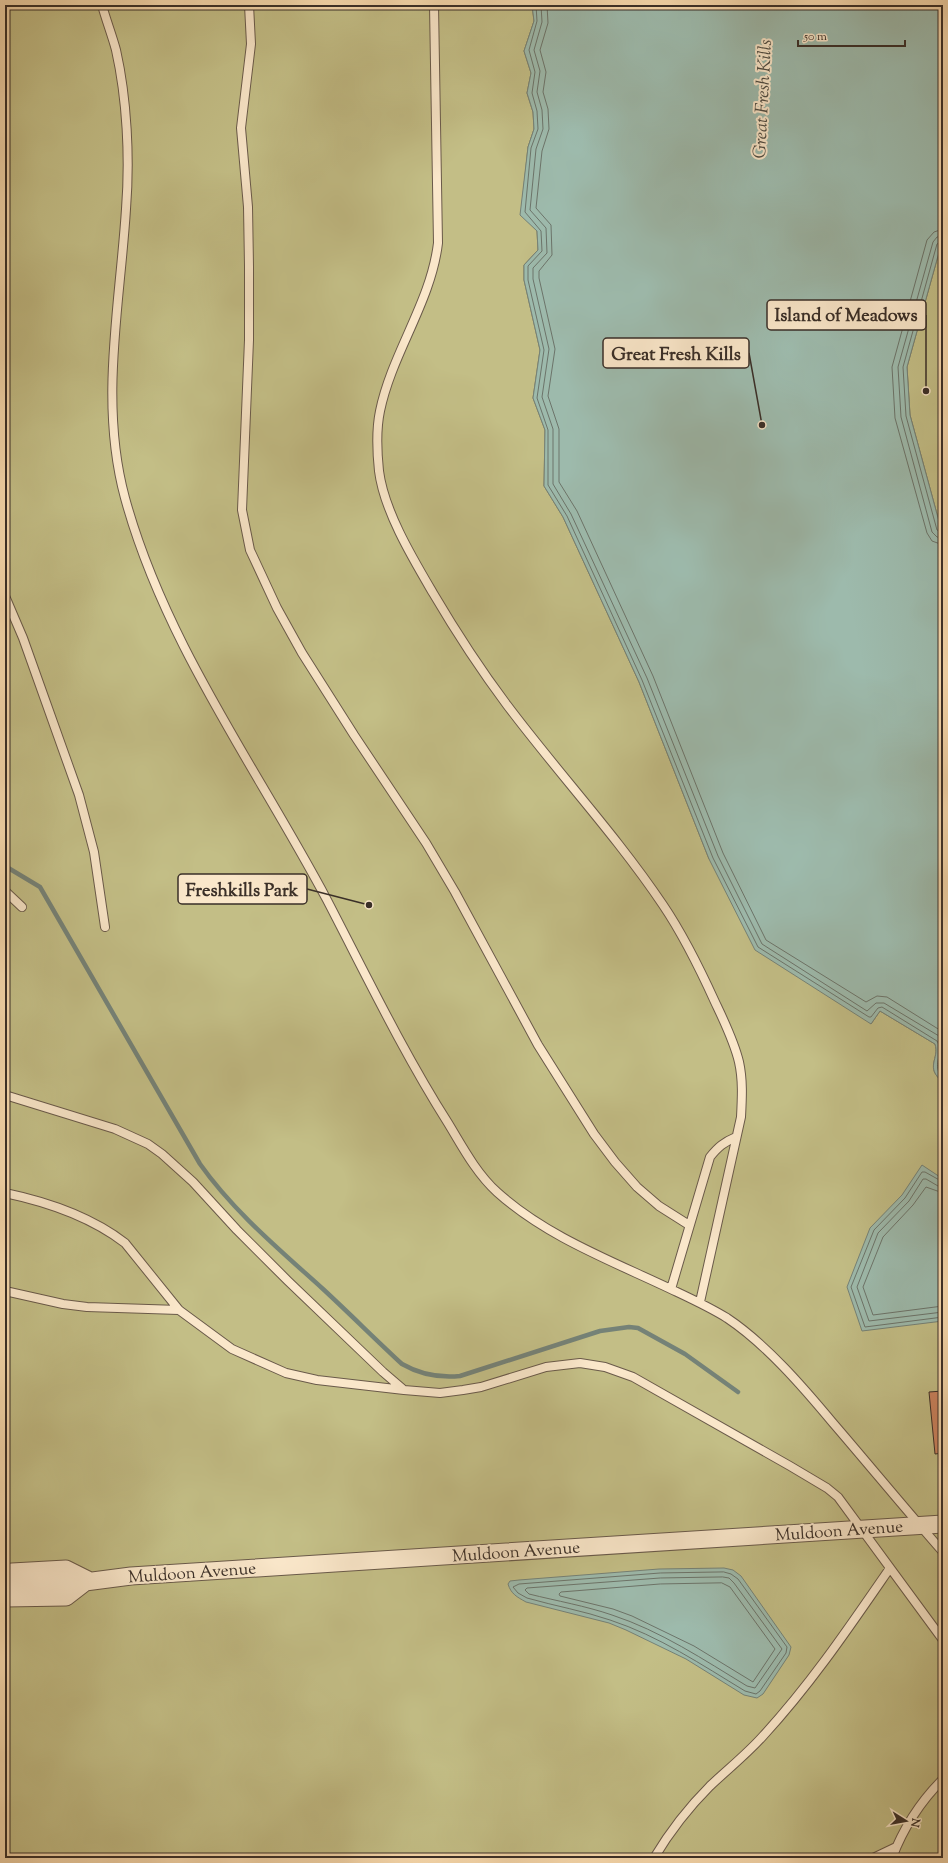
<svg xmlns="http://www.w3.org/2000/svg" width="948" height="1863" font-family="'Sorts Mill Goudy',serif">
<rect width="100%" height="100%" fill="#f8daae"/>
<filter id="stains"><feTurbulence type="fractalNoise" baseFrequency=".005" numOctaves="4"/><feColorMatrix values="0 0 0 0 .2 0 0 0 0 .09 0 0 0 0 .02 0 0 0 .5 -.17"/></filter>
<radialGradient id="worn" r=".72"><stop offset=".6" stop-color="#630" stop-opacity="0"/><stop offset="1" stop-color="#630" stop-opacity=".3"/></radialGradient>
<!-- green -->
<path fill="#c3be86" stroke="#7e7657" d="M5,5h527l2,16 -10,30 7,22 -4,20 6,19 1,17 -6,18 -7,67 16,17 1,19 -14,15v15l16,70 -7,48 12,32 -1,56 19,31 76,165 70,177 162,165 9,-13 55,33c5,15 -11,23 8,38v776h-938z
M943,238v298l-33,-121 -3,-48z"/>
<!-- water -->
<path fill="#9dbaac" stroke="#758277" d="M532,5h411v233l-36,129 3,48 33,121v546c-19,-15 -3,-23 -8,-38l-55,-33 -9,13 -116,-74 -46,-91 -70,-177 -76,-165 -19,-31 1,-56 -12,-32 7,-48 -16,-70v-15l14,-15 -1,-19 -17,-16 8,-68 6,-18 -1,-17 -6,-19 4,-20 -7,-22 10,-30z
M922,1165l21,14v142l-81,10 -15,-44 23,-59 32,-33z
M724,1568l9,2 8,6 50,71 -2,8 -26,39 -6,4 -13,-3 -58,-36 -60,-29 -17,-7 -83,-21c-9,-5 -15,-8 -18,-18l2,-3 9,-1 140,-11z"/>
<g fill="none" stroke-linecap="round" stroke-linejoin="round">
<!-- shore -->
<path stroke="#6c746a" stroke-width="1" d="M536,5l1,16 -8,29 6,22 -3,21 5,18 1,18 -7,19 -6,64 16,19 1,20 -14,15v14l16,70 -7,48 11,32v55l19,31 75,164 71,178 45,89 111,70h2l7,-9 4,-1 55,34c8,12 -7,26 6,36
M541,5l1,17 -8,28 6,21 -3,21 5,18 1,19 -7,20 -6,61 16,18 1,25 -14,15v11l16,70 -7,48 11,32v55l18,30 76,164 71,178 44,88 105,67 9,-8h8l55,33 4,5
M547,5l1,18 -8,27 6,22 -3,20 5,17 1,20 -7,22 -6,57 15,17 1,30 -13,16v7l16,71 -7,47 11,33v53l18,29 76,165 70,177 43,87 100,62 11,-6 10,1 56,35
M943,229l-9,3 -7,8 -35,127 3,51 32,115 5,8 11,4
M943,236l-6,1 -4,5 -35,125 3,50 31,115 5,5 6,2
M943,241l-6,3 -34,123 3,49 31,114 6,3
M943,1182l-18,-10h-3l-17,26 -31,32 -23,57 14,40 78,-10
M943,1187l-5,-1 -12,-7h-3l-14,22 -31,32 -21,54 12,34 74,-9
M943,1193l-17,-6 -13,18 -30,32 -20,50 10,28 70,-9
M724,1572l7,2 7,5 49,68 -1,6 -26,38 -4,3 -11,-3c-43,-26 -86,-55 -135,-71 -26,-9 -55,-14 -83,-22l-9,-5 -5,-6 6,-3 141,-11z
M723,1577l6,1 5,5 48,66 -27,39 -8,-2c-43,-26 -86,-55 -135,-71 -26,-9 -55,-14 -83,-21l-4,-4 2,-2 133,-10z
M722,1583l8,4 45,62 -22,33 -59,-36 -62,-30 -19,-7 -53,-13 -1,-2 2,-2 99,-8z"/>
<!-- stream -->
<path stroke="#758277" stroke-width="4.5" d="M5,866l35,21 160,277c34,48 80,86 123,125 27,25 53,51 79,75 19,11 37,14 58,12l140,-45 29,-4 9,1 47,26 53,38"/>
</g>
<!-- building -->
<path fill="#cd8460" stroke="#3a2f28" d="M943,1391v62l-8,1 -6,-62z"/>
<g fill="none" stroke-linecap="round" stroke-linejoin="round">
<!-- service casing -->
<g stroke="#6a5a4a" stroke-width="10">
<path id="service" d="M102,5c4,15 10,30 14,45 11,49 14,108 10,159 -6,96 -27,194 -1,289 40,146 132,270 202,402 39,75 76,152 121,223 14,23 28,50 49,69 51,46 118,70 180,100 17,8 34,16 50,26 39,26 76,69 106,105 37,43 73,87 110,129
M249,5l2,39 -10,84 7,79 1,59v74l-7,170 8,40 27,58 25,45 52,82 72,108 29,49 83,153 56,89 21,28 22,25 22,19 30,19
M434,5l4,238c-7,59 -46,110 -58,168 -4,19 -3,41 -1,60 5,40 34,88 54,122 23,39 47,76 74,112 51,68 109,130 156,200 21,31 37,64 52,97 9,19 19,39 24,60 4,18 3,36 2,55l-41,185
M5,596l18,42 56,157 15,57 11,75
M5,891l17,16
M5,1095l110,34 33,15 14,10 31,28 44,48 51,51 95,91 21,18 36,3 23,-3 18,-3 65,-20 34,-4 25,4 28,10 157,89 37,22 11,9 105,143
M5,1193c43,9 85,23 120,50l54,67 53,39 54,24 31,7 87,10
M671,1289l39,-132c8,-10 14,-15 26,-20
M5,1291l58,13 24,3 92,3
M654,1858c15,-25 35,-51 56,-72 18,-17 37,-32 53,-50 48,-52 87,-110 127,-168
M873,1858l23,-11
M892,1858c11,-29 29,-57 51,-79"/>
</g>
<!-- minor casing -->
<g stroke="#6a5a4a" stroke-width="19">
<path id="minor" d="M5,1576l7,-4 54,-3 22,11 -22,17 -61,1
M5,1585h57l69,-9 812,-52"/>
</g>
<!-- service -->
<use href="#service" stroke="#fae7ca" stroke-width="8"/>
<!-- minor -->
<use href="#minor" stroke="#fae7ca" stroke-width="17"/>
</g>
<g text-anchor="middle" stroke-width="4" stroke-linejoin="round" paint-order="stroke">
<!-- street labels -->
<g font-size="17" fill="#3a2f28" stroke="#fae7ca">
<text transform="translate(839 1530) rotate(-4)" y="6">Muldoon Avenue</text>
<text transform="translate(516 1551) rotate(-4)" y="6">Muldoon Avenue</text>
<text transform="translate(192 1572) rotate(-4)" y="6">Muldoon Avenue</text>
</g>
<!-- water labels -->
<g font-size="18" font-style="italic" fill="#4e4b42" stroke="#fae7ca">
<text transform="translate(762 99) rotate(-87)" y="6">Great Fresh Kills</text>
</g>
</g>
<!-- callouts -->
<path fill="none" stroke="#3a2f28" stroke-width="1.5" d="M926 391L926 315M762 425L749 353M369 905L307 889"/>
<g fill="#3a2f28" stroke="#fae7ca" stroke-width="1.5">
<circle cx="926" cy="391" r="4"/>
<circle cx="762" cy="425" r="4"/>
<circle cx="369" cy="905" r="4"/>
</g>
<g fill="#fae7ca" stroke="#3a2f28" stroke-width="1.5">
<rect x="767" y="300" width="159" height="30" rx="4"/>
<rect x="603" y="338" width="146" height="30" rx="4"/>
<rect x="178" y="874" width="129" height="30" rx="4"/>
</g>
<g font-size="18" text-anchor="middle" font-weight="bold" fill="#3a2f28">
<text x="846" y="321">Island of Meadows</text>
<text x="676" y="360">Great Fresh Kills</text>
<text x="242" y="896">Freshkills Park</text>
</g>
<!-- margin -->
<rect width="948" height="1863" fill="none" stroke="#f8daae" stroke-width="20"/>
<rect x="6" y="6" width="936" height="1851" fill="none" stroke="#3a2f28" stroke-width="2"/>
<rect x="10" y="10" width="928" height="1843" fill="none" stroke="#3a2f28"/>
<!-- north arrow -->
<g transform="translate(906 1821) rotate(101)" stroke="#fae7ca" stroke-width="3" paint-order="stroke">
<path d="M0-3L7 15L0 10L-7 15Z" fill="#3a2f28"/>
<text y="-6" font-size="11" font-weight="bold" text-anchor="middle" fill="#3a2f28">N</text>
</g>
<!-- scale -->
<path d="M798 40v6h107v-6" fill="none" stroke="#3a2f28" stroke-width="2"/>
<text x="804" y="40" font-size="12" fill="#3a2f28" stroke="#fae7ca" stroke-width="3" paint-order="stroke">50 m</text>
<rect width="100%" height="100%" filter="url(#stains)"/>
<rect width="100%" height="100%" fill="url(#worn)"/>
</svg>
